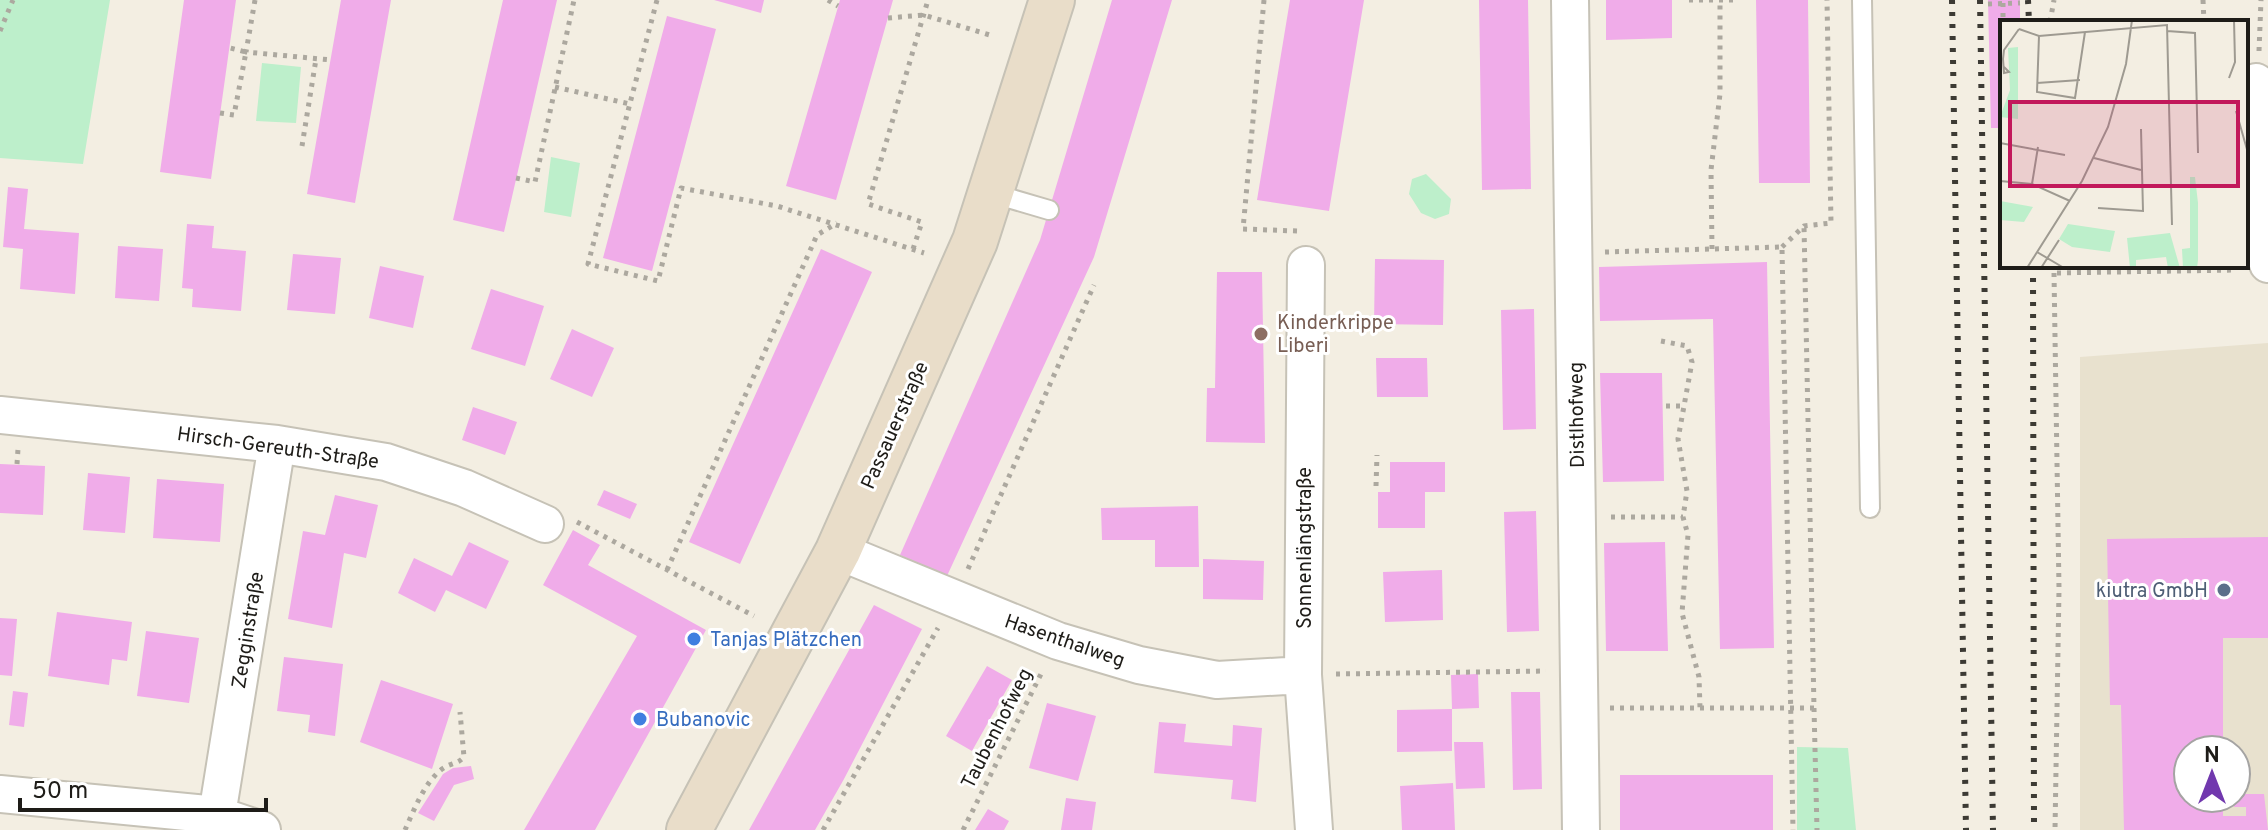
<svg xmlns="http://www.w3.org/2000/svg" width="2268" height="830" font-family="Overpass,sans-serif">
<rect width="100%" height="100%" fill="#f3eee2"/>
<!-- built -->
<path fill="#e8e1ce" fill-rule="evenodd" d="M2268,343v487h-188v-473zM2188,750h48v48h-48z"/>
<!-- green -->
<path fill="#bdefcb" d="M0,0h110l-27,164 -83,-6z
M262,63l39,4 -5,56 -40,-2z
M551,157l29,6 -9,54 -27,-5z
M1426,174l25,25 -2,15 -14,5 -14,-6 -12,-19 3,-15z
M1797,747l51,1 8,82h-59z"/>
<!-- building -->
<path fill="#f0ace9" d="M184,0h52l-25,179 -51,-7z
M341,0h50l-36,203 -48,-9z
M503,0h54l-53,232 -51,-12z
M714,0h50l-3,13z
M840,0h53l-57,200 -50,-14z
M1112,0h60l-78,257 -147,319 -47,-21 140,-315z
M1290,0h74l-35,211 -72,-11z
M1479,0h49l3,189 -49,1z
M1606,0h66v38l-66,2z
M1756,0h52l2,183h-51z
M1988,0h32v22h-18v106h-11z
M667,16l49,13 -64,242 -49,-13z
M8,187l20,2 -4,40 55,4 -4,61 -55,-5 3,-40 -20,-2z
M187,224l27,2 -2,22 34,3 -5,60 -49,-4 1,-18 -11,-1z
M118,246l45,3 -4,52 -44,-3z
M821,249l51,23 -132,292 -51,-22z
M293,254l48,4 -6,56 -48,-4z
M1375,259l69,1 -1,65 -69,-1z
M1767,262l7,386 -54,1 -7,-330 -113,2 -1,-54z
M380,266l44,10 -11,52 -44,-10z
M1217,272h45l3,171 -59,-1 1,-54h8z
M491,289l53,17 -19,60 -54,-17z
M1534,309l2,120 -33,1 -2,-120z
M572,329l42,19 -22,49 -42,-18z
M1376,358h51l1,39h-51z
M1600,373h62l2,108 -61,1z
M473,407l44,15 -12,33 -43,-15z
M1390,462h55v30h-20v36h-47v-36h12z
M0,464l45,2 -2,49 -43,-2z
M88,473l42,4 -5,56 -42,-3z
M157,479l67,5 -4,58 -67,-4z
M604,490l33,14 -7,15 -33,-14z
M335,495l43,10 -12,53 -22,-5 -12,75 -44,-9 15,-88 22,4z
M1198,506l1,61h-44v-27h-53l-1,-32z
M1536,511l3,120 -32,1 -3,-120z
M573,530l27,15 -12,20 118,65 -111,200h-71l113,-194 -94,-51z
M2268,537v101h-45v112h-35v48h35v18h23v-9h-12l2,-13h28l4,36h-144l-3,-125h-11l-3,-166z
M469,542l40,19 -23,48 -40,-19 -11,22 -37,-19 16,-35 38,18z
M1665,542l3,109h-62l-2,-108z
M1203,559l61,2 -1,39 -60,-1z
M1442,570l1,50 -58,2 -2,-50z
M874,605l48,24 -78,150 -29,51h-66z
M57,612l75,10 -5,39 -15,-2 -3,26 -61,-9z
M0,618l17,1 -5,57 -12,-1z
M146,631l53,7 -10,65 -52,-7z
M284,657l59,7 -8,72 -27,-4 2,-17 -33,-4z
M987,666l25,14 -40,71 -26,-15z
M1478,674l1,34 -27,1v42l-55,1v-42l55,-1 -1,-34z
M381,680l72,24 -21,65 -72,-27z
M13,691l15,2 -4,34 -15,-2z
M1511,692h29l2,97 -29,1z
M1047,703l49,13 -18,65 -49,-13z
M1159,722l27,2 -2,18 48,4 1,-21 29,3 -6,74 -25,-3 2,-19 -79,-7z
M1454,742h29l2,46 -29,1z
M471,766l3,13 -20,6 -20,36 -16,-8 25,-39 10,-6z
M1620,775h153v55h-153z
M1453,783l2,47h-53l-2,-44z
M1066,798l30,4 -4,28h-31z
M988,809l21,12 -5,9h-29z"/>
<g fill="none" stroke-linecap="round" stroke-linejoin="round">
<!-- lane casing -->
<g stroke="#c6c2b6" stroke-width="22">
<path id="lane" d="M1862,0l8,508
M991,193l58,17"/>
</g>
<!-- street casing -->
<g stroke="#c6c2b6" stroke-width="40">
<path id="street" d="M1570,0l11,830
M2256,82l2,150 10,32
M1306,265l-3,410 11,155
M0,415l277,29 109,18 78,26 81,36
M838,551l220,90 81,24 78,15 86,-5
M0,794l217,21 45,15
M217,815l60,-371"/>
</g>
<!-- secondary casing -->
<g stroke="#c6c2b6" stroke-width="48">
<path id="secondary" d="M689,830l149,-279 137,-310 77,-241"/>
</g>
<!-- path -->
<path stroke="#aca89f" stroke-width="5" stroke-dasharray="4 6" stroke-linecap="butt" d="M255,0l-9,52 85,8
M657,0l-69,264 70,17 23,-93 96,18 147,47
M828,0l10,6
M1264,0l-21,229 54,2
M1689,0h49
M2203,0l1,22
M2003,3v19
M1988,4l32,-1
M888,18l36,-3 69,21
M2050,22l4,-22
M0,31l13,-31
M2259,51l2,-51
M555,87l75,17
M220,113l14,2 12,-63 -16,-4
M302,146l14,-87
M516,178l19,4 39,-182
M1782,247l22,-21 27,-3 -4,-223
M913,249l9,-27 -54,-18 60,-204
M1712,249l-1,-79 9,-76v-94
M1605,252l177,-5 11,583
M2054,266v7l181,-3
M2054,273l5,316 -4,241
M1661,341l26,5 5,16 -14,77 9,52 -4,26 5,18 -6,78 17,64 1,31
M1666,406h17
M17,464l1,-15
M1376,486l1,-31
M1611,517h72
M577,522l177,94
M968,569l126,-284
M667,570l150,-335 20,-12
M1336,674l210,-3
M1610,708h204l-10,-482
M1814,708l3,122
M405,830c9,-20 19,-47 37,-61 8,-6 16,-5 22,-12l-4,-45
M823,830l115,-202
M963,830l80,-160"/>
<!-- lane -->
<use href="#lane" stroke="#fff" stroke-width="18"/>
<!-- street -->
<use href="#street" stroke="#fff" stroke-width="36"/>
<!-- secondary -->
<use href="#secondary" stroke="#e9ddc9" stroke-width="44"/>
<!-- rail -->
<path stroke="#3c3a34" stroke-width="6" stroke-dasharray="4 8" stroke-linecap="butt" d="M1952,0l14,830
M1980,0l13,830
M2028,0l1,22
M2033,266l1,564"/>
</g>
<!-- markers -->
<circle fill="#8d6e63" stroke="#fff" stroke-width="3" cx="1261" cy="334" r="8"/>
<circle fill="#5c6f8a" stroke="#fff" stroke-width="3" cx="2224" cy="590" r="8"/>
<g fill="#3f7fe0" stroke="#fff" stroke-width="3">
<circle cx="694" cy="639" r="8"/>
<circle cx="640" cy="719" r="8"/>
</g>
<g text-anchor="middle" stroke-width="6" stroke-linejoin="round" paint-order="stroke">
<!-- education labels -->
<g font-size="20" fill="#785e54" stroke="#fff" text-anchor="start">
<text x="1277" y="329">Kinderkrippe<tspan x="1277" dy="23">Liberi</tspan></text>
</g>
<!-- street labels -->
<g font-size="20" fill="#1e1c18" stroke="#fff">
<text transform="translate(1576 415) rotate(-91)" y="7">Distlhofweg</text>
<text transform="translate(894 425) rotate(-66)" y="7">Passauerstraße</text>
<text transform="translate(278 447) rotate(8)" y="7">Hirsch-Gereuth-Straße</text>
<text transform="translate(1304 548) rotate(-90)" y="7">Sonnenlängstraße</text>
<text transform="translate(247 630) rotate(-81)" y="7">Zegginstraße</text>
<text transform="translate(1065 640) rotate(19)" y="7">Hasenthalweg</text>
<text transform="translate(996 728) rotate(-63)" y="7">Taubenhofweg</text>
</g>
<!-- service labels -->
<g font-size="20" fill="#4e5e75" stroke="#fff" text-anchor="end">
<text x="2208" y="597">kiutra GmbH</text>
</g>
<!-- shop labels -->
<g font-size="20" fill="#366cbe" stroke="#fff" text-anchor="start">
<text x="710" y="646">Tanjas Plätzchen</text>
<text x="656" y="726">Bubanovic</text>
</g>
</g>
<!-- overview -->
<g transform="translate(2000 20)">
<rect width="248" height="248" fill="#f3eee2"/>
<path d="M18,27v72l-18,-2 10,-27 -2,-42zM190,157h5l3,26v57l-1,8h-14l-1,-19 8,-1zM0,181l28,5 5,1 -9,15 -24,-2zM68,204l47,7 -5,21 -38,-5 -13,-8zM170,213l10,35h-12l-2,-11 -30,3v8h-6l-3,-30z" fill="#bdefcb"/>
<path fill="none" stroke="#9e9a91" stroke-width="2" d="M19,9l20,7 128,-11 5,200M167,11l28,2 3,120M39,16l-2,56 38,6 10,-66M4,47l5,5 -5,1 -1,-14 1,-9 15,-21M229,58l6,-16 -1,-42M37,63l43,-3M236,91l12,42M0,123l65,12M94,138l47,12M0,161l32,3 38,17M32,164l6,-37M98,188l45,3 -2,-82M37,232l27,16M27,248l55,-87 26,-54 18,-63 6,-44M41,248l18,-28"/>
<path fill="#c2185b" fill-opacity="0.15" stroke="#c2185b" stroke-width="4" d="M10,82h228v84h-228z"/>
<rect width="248" height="248" fill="none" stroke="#1e1c18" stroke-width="4"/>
</g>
<!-- north arrow -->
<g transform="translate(2212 774)"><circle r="38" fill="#ffffff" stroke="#a5a4a3" stroke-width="2"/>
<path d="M0-6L14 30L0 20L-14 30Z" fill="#7138ae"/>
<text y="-12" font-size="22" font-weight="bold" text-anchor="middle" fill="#1e1c18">N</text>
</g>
<!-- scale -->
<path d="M20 798v12h246v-12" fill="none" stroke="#1e1c18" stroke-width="4"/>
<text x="32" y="798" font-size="24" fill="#1e1c18" stroke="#ffffff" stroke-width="6" paint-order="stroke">50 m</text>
</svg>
